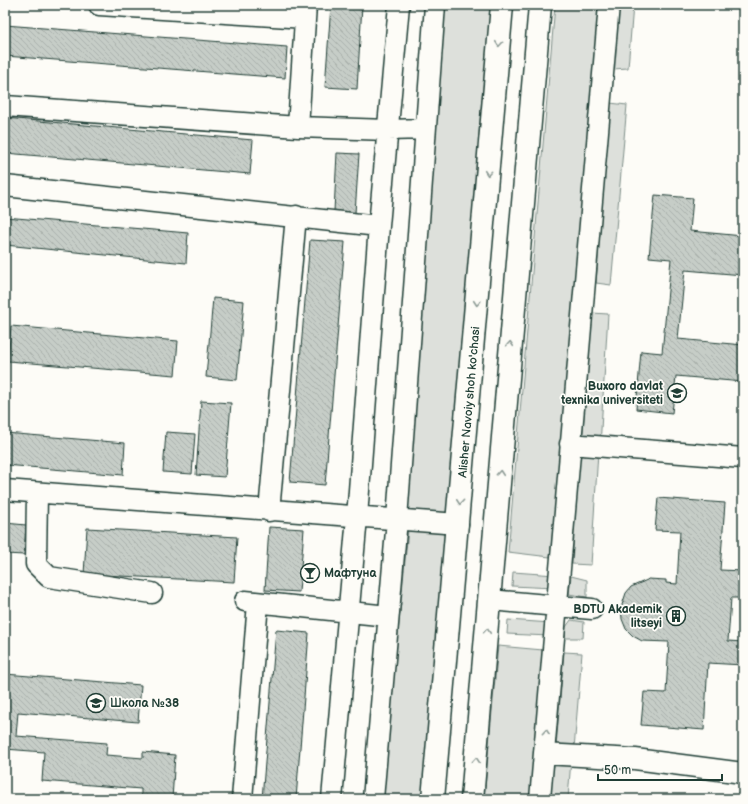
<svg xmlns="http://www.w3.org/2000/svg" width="748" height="804" font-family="'Balsamiq Sans',sans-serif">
<defs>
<pattern id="building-back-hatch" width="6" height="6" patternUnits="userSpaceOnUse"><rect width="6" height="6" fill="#c6cdc7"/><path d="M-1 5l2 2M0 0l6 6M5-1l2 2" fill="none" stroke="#aab1ac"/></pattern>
</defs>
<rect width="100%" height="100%" fill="#fdfcf7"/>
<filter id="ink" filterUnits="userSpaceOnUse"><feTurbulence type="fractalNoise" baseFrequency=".025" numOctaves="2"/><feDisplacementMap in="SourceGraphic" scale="8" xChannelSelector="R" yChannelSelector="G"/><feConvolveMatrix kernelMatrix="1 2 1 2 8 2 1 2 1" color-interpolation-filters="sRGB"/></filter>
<g filter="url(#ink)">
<!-- grass -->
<path fill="#dde0db" stroke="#7e8e88" d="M443,5h48l-10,103 -31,410 -43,-2z
M555,5h46l-31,362 -20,190 -42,-5z
M619,5h14l-5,63 -15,1z
M610,103l17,2 -16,180 -15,-2z
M592,313l16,1 -8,132 -18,-3z
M584,451l14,1 -7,113 -19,-1 7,-108z
M408,530l38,4 -23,265h-41z
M513,572l42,3 -1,13 -42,-2z
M571,576l16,4v17l-18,-3z
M508,620l43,3 -2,13 -42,-2z
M571,620l13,2 -1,16h-18l1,-11z
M498,646l45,4 -12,149h-47z
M564,652l18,1 -8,96 -18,-2z
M551,757l20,2 -3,40h-20z"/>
<!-- building -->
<path fill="url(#building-back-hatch)" stroke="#1f3d34" d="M331,5h31l-5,84 -32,-2z
M5,25l282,22 -2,31 -280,-22z
M5,118l248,22 -3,34 -245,-21z
M337,153l22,1 -4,59 -21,-2z
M655,195l38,3 -3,33 53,5v39l-58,-5 -7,69 65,6v37l-67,-6 -4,37 -36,-4 5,-58 21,2 9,-94 -22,-2z
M5,217l183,16 -2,30 -181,-18z
M310,240l35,2 -20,243 -35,-3z
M213,298l31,3 -7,79 -31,-3z
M11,326l167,15 -3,34 -167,-14z
M201,401l30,2 -6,74 -29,-2z
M166,432l29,2 -3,40 -29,-2z
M5,433l120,10 -2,32 -118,-10z
M658,498l67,5 -5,67 23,1v27h-12l-3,43 15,1v23l-35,-2 -4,67 -63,-5 3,-33 22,1 3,-51 -27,-1 -9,-5 -7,-7 -4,-10 -1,-11 5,-15 5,-6 16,-7 1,-1 18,1v3l11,1 3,-53 -25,-1z
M5,523l21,2 -2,30 -19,-1z
M269,527l35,2 -5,63 -34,-2z
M87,528l150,9 -3,45 -150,-8z
M276,630l33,3 -13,166h-34z
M5,674l136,11 -3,37 -120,-10 -2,24 91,7 -1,12 37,3v-6l32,3 -3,44h-31v-10l-99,-8 2,-29 -39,-3z"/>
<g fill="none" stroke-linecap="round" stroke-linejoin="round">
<!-- minor casing -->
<g stroke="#1f3d34" stroke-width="23">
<path id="minor" d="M99,5l206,13
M5,106l293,21 90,3 37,-1
M298,127l8,-122
M5,186l374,40
M570,444l173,14
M5,490l453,34
M37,493l-1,71 13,13 103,16
M269,511l27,-295
M490,600l102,9
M245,601l143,15
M544,754l91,5 108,14
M242,799l16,-196
M332,799l25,-282 22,-291 20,-221
M373,799l24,-280 38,-514
M540,799l69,-794"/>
</g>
<!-- major casing -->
<g stroke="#1f3d34" stroke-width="25">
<path id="major" d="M433,799l69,-794
M472,799l68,-794"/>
</g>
<!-- minor -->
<use href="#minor" stroke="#fdfcf7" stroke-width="20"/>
<!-- major -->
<use href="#major" stroke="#fdfcf7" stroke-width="22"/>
</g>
<!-- one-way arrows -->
<defs><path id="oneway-chevron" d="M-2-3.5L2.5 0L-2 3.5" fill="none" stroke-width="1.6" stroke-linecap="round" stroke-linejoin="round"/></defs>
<g stroke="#8e9c96">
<use href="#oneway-chevron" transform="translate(499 44) rotate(95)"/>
<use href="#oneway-chevron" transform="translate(488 173) rotate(95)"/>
<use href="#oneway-chevron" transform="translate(477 303) rotate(95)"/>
<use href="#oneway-chevron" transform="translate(510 344) rotate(-85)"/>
<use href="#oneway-chevron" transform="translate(500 473) rotate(-85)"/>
<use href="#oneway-chevron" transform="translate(460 502) rotate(95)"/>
<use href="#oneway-chevron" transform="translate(487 631) rotate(-85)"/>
<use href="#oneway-chevron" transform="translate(546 732) rotate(-85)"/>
<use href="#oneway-chevron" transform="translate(476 760) rotate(-85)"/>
</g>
</g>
<!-- icons -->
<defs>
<g id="university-ring" transform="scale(1)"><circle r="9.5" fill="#fdfcf7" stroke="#1f3d34" stroke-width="1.5"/><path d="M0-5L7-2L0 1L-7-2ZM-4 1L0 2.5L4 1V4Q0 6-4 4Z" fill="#1f3d34"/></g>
<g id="bar-ring" transform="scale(1)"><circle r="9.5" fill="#fdfcf7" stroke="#1f3d34" stroke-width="1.5"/><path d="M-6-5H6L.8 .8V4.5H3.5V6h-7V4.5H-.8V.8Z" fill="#1f3d34"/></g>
<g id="building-ring" transform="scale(1)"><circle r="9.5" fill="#fdfcf7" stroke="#1f3d34" stroke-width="1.5"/><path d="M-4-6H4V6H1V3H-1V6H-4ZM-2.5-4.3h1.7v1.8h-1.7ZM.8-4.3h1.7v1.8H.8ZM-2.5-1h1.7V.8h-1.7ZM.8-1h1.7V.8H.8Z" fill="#1f3d34"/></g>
<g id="school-ring" transform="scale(1)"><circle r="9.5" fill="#fdfcf7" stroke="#1f3d34" stroke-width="1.5"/><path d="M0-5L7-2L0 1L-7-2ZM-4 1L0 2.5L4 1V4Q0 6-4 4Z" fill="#1f3d34"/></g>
</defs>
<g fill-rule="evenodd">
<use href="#university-ring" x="677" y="393"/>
<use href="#bar-ring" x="310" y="573"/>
<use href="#building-ring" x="676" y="616"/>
<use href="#school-ring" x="96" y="703"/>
</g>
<g text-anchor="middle" stroke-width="3.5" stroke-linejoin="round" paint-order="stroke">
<!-- poi labels -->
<g font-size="12" font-weight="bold" fill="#1f3d34" stroke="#fdfcf7" text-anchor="end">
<text x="663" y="390">Buxoro davlat<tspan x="663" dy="14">texnika universiteti</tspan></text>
<text x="324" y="577" text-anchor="start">Мафтуна</text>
<text x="662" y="613">BDTU Akademik<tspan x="662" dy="14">litseyi</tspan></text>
<text x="110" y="707" text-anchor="start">Школа №38</text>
</g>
<!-- street labels -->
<g font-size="12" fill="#1f3d34" stroke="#fdfcf7">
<text transform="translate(469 402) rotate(-85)" y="4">Alisher Navoiy shoh ko'chasi</text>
</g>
</g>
<!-- margin -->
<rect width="748" height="804" fill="none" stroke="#fdfcf7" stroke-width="20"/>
<rect x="10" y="10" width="728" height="784" fill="none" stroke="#1f3d34" stroke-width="1.5" filter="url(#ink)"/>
<!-- scale -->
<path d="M598 774v6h124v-6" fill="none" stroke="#1f3d34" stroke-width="2"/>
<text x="604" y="774" font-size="12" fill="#1f3d34" stroke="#fdfcf7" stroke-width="3" paint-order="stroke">50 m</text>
</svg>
